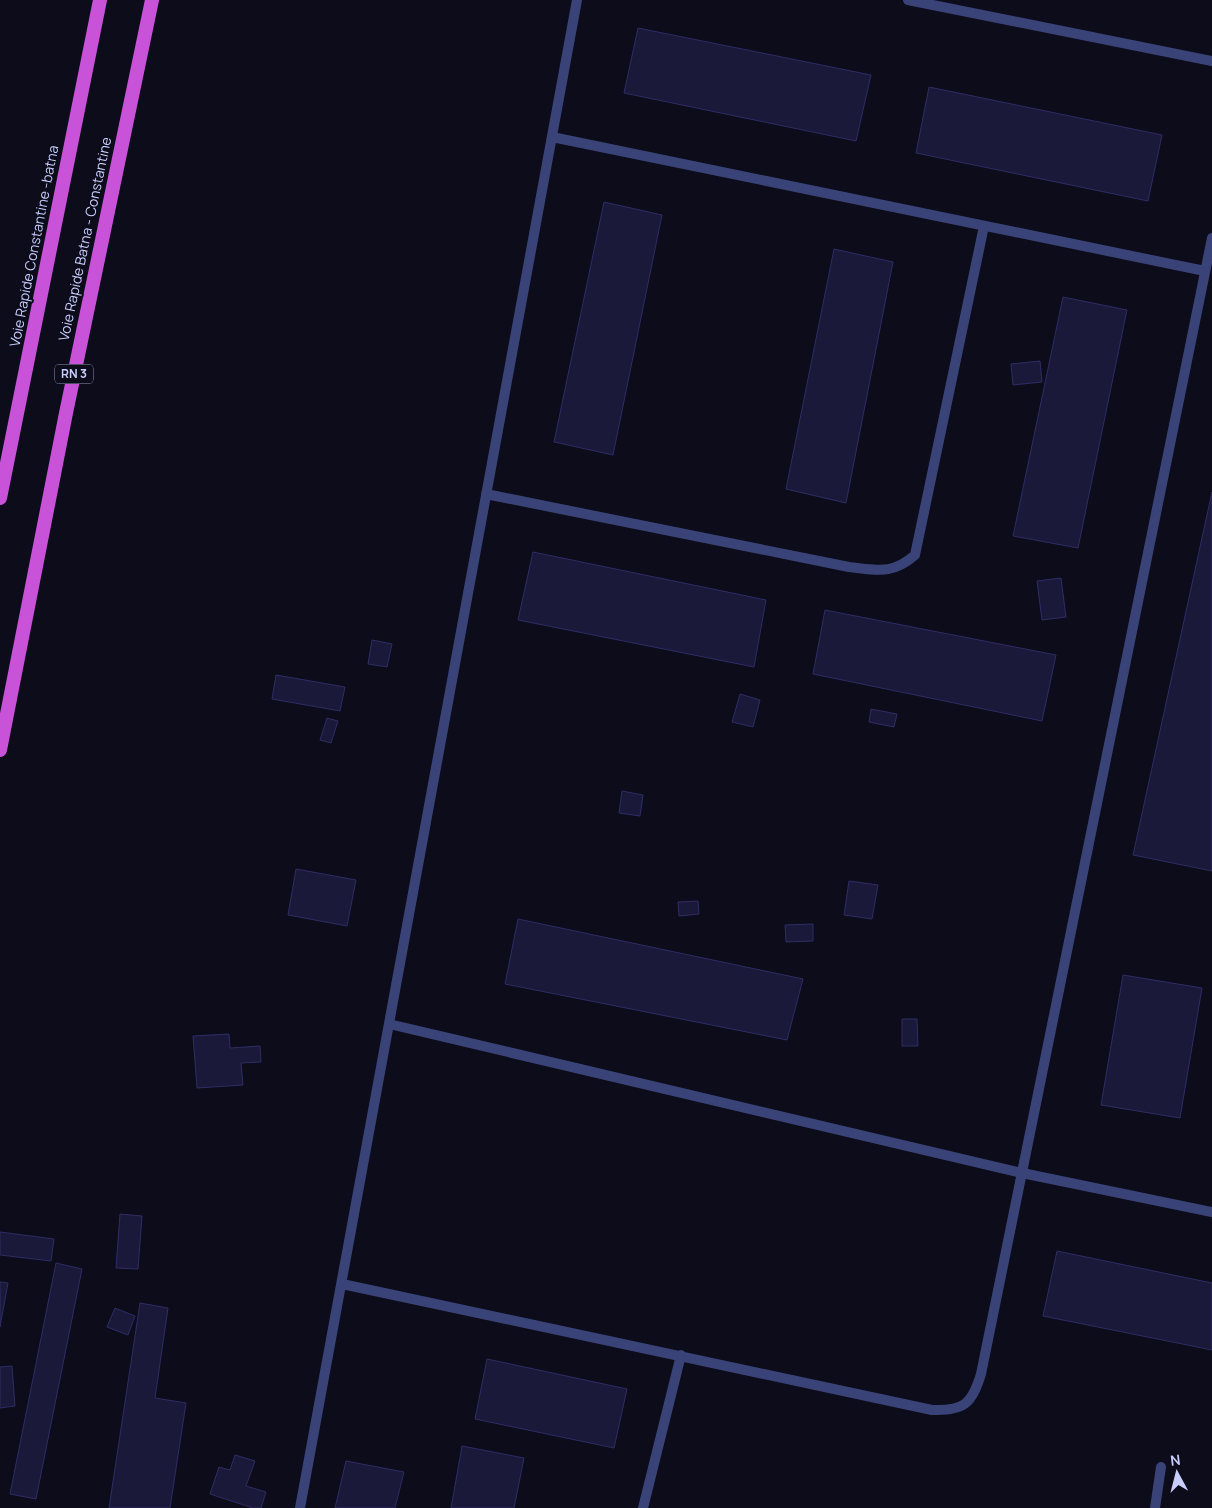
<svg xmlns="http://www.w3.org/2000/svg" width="1212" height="1508" font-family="Manrope,sans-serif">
<rect width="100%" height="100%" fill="#0c0c1b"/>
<!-- building -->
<path fill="#1a193a" stroke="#2e2d65" d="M638,28l233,47 -15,66 -232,-48z
M929,87l233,48 -14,66 -232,-48z
M604,202l58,13 -49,240 -59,-13z
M834,249l59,13 -47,241 -60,-14z
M1063,297l64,13 -49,238 -65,-12z
M1040,361l2,21 -29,3 -2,-21z
M1212,492v379l-79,-16z
M533,552l233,48 -12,67 -236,-47z
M1061,578l5,39 -24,3 -5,-39z
M825,610l231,45 -14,66 -229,-47z
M372,640l20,4 -5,23 -19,-3z
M276,675l69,12 -5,24 -68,-12z
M740,694l20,6 -7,27 -21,-5z
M871,709l26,5 -3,13 -25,-5z
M327,718l11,3 -7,22 -11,-3z
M622,791l21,4 -3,21 -21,-3z
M296,869l60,11 -9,46 -59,-11z
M849,881l29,4 -6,34 -28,-4z
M698,901l1,13 -20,2 -1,-14z
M518,919l285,60 -16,61 -282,-56z
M813,924v17l-27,1 -1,-17z
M1123,975l79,13 -22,130 -79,-13z
M902,1019h15l1,27h-16z
M229,1034l1,14 30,-2 1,16 -20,1 2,22 -46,3 -4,-52z
M120,1214l22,2 -4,53 -22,-1z
M0,1232l54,7 -3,22 -51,-6z
M1057,1251l155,32v67l-169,-34z
M56,1263l26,6 -46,230 -26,-5z
M0,1282l8,1 -8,44z
M140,1303l28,5 -13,90 31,5 -16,105h-61z
M115,1308l20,8 -7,19 -21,-8z
M487,1359l140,30 -13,59 -139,-29z
M12,1366l3,40 -15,2v-41z
M462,1446l62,12 -10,50h-63z
M235,1455l20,6 -9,25 20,6 -5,16h-8l-43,-14 9,-27 11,3z
M346,1461l58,11 -9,36h-60z"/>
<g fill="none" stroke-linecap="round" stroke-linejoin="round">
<!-- service -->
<path stroke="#3a4377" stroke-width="10" d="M908,0l304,61
M552,137l653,134
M486,494l363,73c29,3 43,8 66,-12l69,-329
M389,1024l633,149 190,39
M342,1284l590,126c32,1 40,-6 49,-36l231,-1136
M300,1508l277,-1508
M643,1508l38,-153
M1155,1508l6,-41"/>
<!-- trunk -->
<path stroke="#c852d8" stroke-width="14" d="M0,498l100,-498
M0,750l66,-337 86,-413"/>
</g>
<g text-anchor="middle" stroke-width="4" stroke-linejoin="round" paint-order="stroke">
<!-- shield labels -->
<rect fill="#0c0c1b" stroke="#9093b8" stroke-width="1" x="55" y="364.5" width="38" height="19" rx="4"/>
<g font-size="12" font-weight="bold" fill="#c9cdfc">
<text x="74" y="378">RN 3</text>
</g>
<!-- street labels -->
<g font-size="14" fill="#c9cdfc" stroke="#0c0c1b">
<text transform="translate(85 239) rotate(-78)" y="5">Voie Rapide Batna - Constantine</text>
<text transform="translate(34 246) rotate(-79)" y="5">Voie Rapide Constantine -batna</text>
</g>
</g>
<!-- north arrow -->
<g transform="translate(1177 1473) rotate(353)" stroke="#0c0c1b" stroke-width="4" paint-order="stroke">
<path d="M0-4L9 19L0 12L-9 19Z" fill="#c9cdfc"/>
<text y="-8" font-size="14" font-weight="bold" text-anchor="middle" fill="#c9cdfc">N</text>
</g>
</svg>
